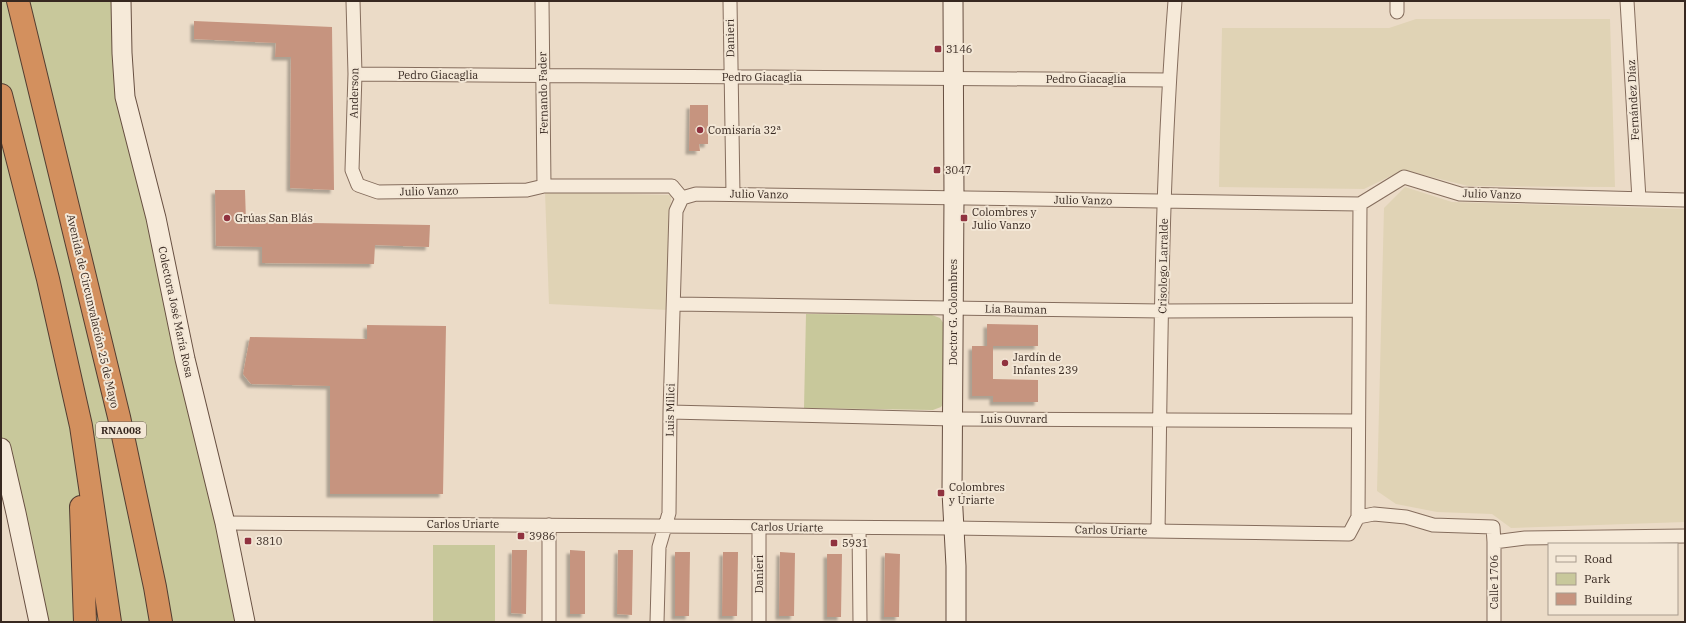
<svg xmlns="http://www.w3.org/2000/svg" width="1686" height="623" font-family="'IBM Plex Serif',serif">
<defs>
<filter id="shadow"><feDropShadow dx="-3.5" dy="3.5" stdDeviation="1" flood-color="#0004"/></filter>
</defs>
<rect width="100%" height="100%" fill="#ebdbc7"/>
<!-- farmland -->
<path fill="#e0d3b5" d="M1416,19h194l5,168 -147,-1 -65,-16 -39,19 -145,-2 3,-159h167z
M1405,187l47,15 233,7v313l-174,6 -19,-14 -55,-2 -41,-8 -19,-13 7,-283z
M545,192l126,3 -3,115 -119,-6z"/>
<!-- green -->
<path fill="#c8c89b" d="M1,1h120l1,52 123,569h-206l-38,-174z
M806,314l126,1 8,3 6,9 -1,74 -4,6 -8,3 -129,-2z
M433,545h62v77h-62z"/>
<!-- building -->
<path fill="#c6947f" filter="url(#shadow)" d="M194,21l138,6 2,163 -44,-2 1,-131h-16l1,-14 -82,-4z
M690,105h18v39h-9l1,7h-11z
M215,190h30l1,32 184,3 -1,22 -54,-2 -1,19 -112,-1v-16l-46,-1z
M987,324l51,1v21h-45v33l45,1v22h-45v-6h-21v-50h15z
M367,325l79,1 -3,168h-113v-108l-79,-2 -8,-10 7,-37 117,2z
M512,550h15l-1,64 -15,-1z
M570,550l15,1v63h-15z
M618,550h15l-1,65 -15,-1z
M675,552h15l-1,64h-14z
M723,552h15l-1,64h-15z
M780,552l15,1 -1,63h-15z
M885,553l15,1 -1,63h-15z
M827,554h15l-1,63h-14z"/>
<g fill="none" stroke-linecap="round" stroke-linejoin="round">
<!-- street casing -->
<g stroke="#856d5d" stroke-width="15">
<path id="street" d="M353,1l2,73 -3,96 6,15 20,7 149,-2 17,-4h128l10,12
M542,1l2,185
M730,1l3,193
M1397,1v11
M1627,1l12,198
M355,74l814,6
M682,198l14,-4 664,10 44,-27 56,17 225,6
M674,304l488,7 197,-1
M670,412l283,7 405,2
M1358,517l16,-3 32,3 27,8 60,2 1,15v80
M225,523l728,5 396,6 9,-17 2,-313
M859,528l1,94
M1158,531c3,-177 3,-354 17,-530
M1494,542l31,-4 160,-2
M549,622v-97
M657,622l2,-75 10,-34 1,-101 6,-201 6,-13
M759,622v-95"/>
</g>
<!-- secondary casing -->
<g stroke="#674f41" stroke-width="21">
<path id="secondary" d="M121,1l1,52 3,44 31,121 29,141 40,164 20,99
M953,1l1,196 -2,295 4,74v56
M1,448l15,65 23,109"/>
</g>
<!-- highway casing -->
<g stroke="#533d31" stroke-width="24">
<path id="highway" d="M18,1l101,416 36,170 6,35
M1,95l47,184 33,147 29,196
M81,507l4,115"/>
</g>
<!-- street -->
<use href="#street" stroke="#f6ead9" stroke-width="13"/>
<!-- secondary -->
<use href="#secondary" stroke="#f6ead9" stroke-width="19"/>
<!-- highway -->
<use href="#highway" stroke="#d3905e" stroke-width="22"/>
</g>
<!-- markers -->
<g fill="#90323f" stroke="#f3e7d6" stroke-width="1.5">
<rect x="934" y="45" width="8" height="8" rx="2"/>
<circle cx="700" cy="130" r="4"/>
<rect x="933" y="166" width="8" height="8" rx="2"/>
<circle cx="227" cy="218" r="4"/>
<rect x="960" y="214" width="8" height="8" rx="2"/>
<circle cx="1005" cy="363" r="4"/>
<rect x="937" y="489" width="8" height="8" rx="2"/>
<rect x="517" y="532" width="8" height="8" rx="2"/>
<rect x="244" y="537" width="8" height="8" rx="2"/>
<rect x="830" y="539" width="8" height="8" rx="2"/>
</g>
<g text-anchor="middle" stroke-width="4" stroke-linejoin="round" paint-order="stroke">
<!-- shield labels -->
<rect fill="#f3e7d6" stroke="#6f6157" stroke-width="1" x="96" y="422" width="50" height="16" rx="3"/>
<g font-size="10" font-weight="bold" fill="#372820">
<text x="121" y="434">RNA008</text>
</g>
<!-- street labels -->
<g font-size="11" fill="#372820" stroke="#f3e7d6">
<text transform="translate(730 38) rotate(-91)" y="4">Danieri</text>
<text x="438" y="79">Pedro Giacaglia</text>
<text x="762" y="81">Pedro Giacaglia</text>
<text x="1086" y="83">Pedro Giacaglia</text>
<text transform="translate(354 93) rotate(-89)" y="4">Anderson</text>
<text transform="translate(543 93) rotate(-91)" y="4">Fernando Fader</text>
<text transform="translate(1633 100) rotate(-93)" y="4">Fernández Díaz</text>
<text transform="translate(429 191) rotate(-1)" y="4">Julio Vanzo</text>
<text transform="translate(759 194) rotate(1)" y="4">Julio Vanzo</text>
<text transform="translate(1492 194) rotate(2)" y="4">Julio Vanzo</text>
<text transform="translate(1083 200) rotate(1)" y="4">Julio Vanzo</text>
<text transform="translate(1163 266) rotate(-89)" y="4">Crisologo Larralde</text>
<text transform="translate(1016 309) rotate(1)" y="4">Lia Bauman</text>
<text transform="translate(93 311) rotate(77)" y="4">Avenida de Circunvalación 25 de Mayo</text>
<text transform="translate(176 312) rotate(78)" y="4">Colectora José María Rosa</text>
<text transform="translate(953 312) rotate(-90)" y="4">Doctor G. Colombres</text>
<text transform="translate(670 410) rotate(-89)" y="4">Luis Milici</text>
<text x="1014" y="423">Luis Ouvrard</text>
<text x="463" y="528">Carlos Uriarte</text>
<text transform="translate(787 527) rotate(1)" y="4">Carlos Uriarte</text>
<text transform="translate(1111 530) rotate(1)" y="4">Carlos Uriarte</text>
<text transform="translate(759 574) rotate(-90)" y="4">Danieri</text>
<text transform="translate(1494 582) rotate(-90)" y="4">Calle 1706</text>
</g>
<!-- poi labels -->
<g font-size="11" fill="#372820" stroke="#f3e7d6" text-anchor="start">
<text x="946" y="53">3146</text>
<text x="708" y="134">Comisaría 32ª</text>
<text x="945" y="174">3047</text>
<text x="972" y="216">Colombres y<tspan x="972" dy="13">Julio Vanzo</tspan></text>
<text x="235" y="222">Grúas San Blás</text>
<text x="1013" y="361">Jardín de<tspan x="1013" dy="13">Infantes 239</tspan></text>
<text x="949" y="491">Colombres<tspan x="949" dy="13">y Uriarte</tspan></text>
<text x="529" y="540">3986</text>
<text x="256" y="545">3810</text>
<text x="842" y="547">5931</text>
</g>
</g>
<!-- border -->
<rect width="1686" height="623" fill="none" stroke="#372820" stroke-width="4"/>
<!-- legend -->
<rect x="1548" y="543" width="130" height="72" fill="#f3e7d6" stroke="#a89b8d"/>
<rect x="1556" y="556" width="20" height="6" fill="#f6ead9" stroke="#a89b8d"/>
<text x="1584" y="563" font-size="12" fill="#372820">Road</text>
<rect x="1556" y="573" width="20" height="12" fill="#c8c89b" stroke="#a89b8d"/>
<text x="1584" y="583" font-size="12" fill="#372820">Park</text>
<rect x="1556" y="593" width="20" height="12" fill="#c6947f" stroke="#a89b8d"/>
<text x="1584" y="603" font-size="12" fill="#372820">Building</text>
</svg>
